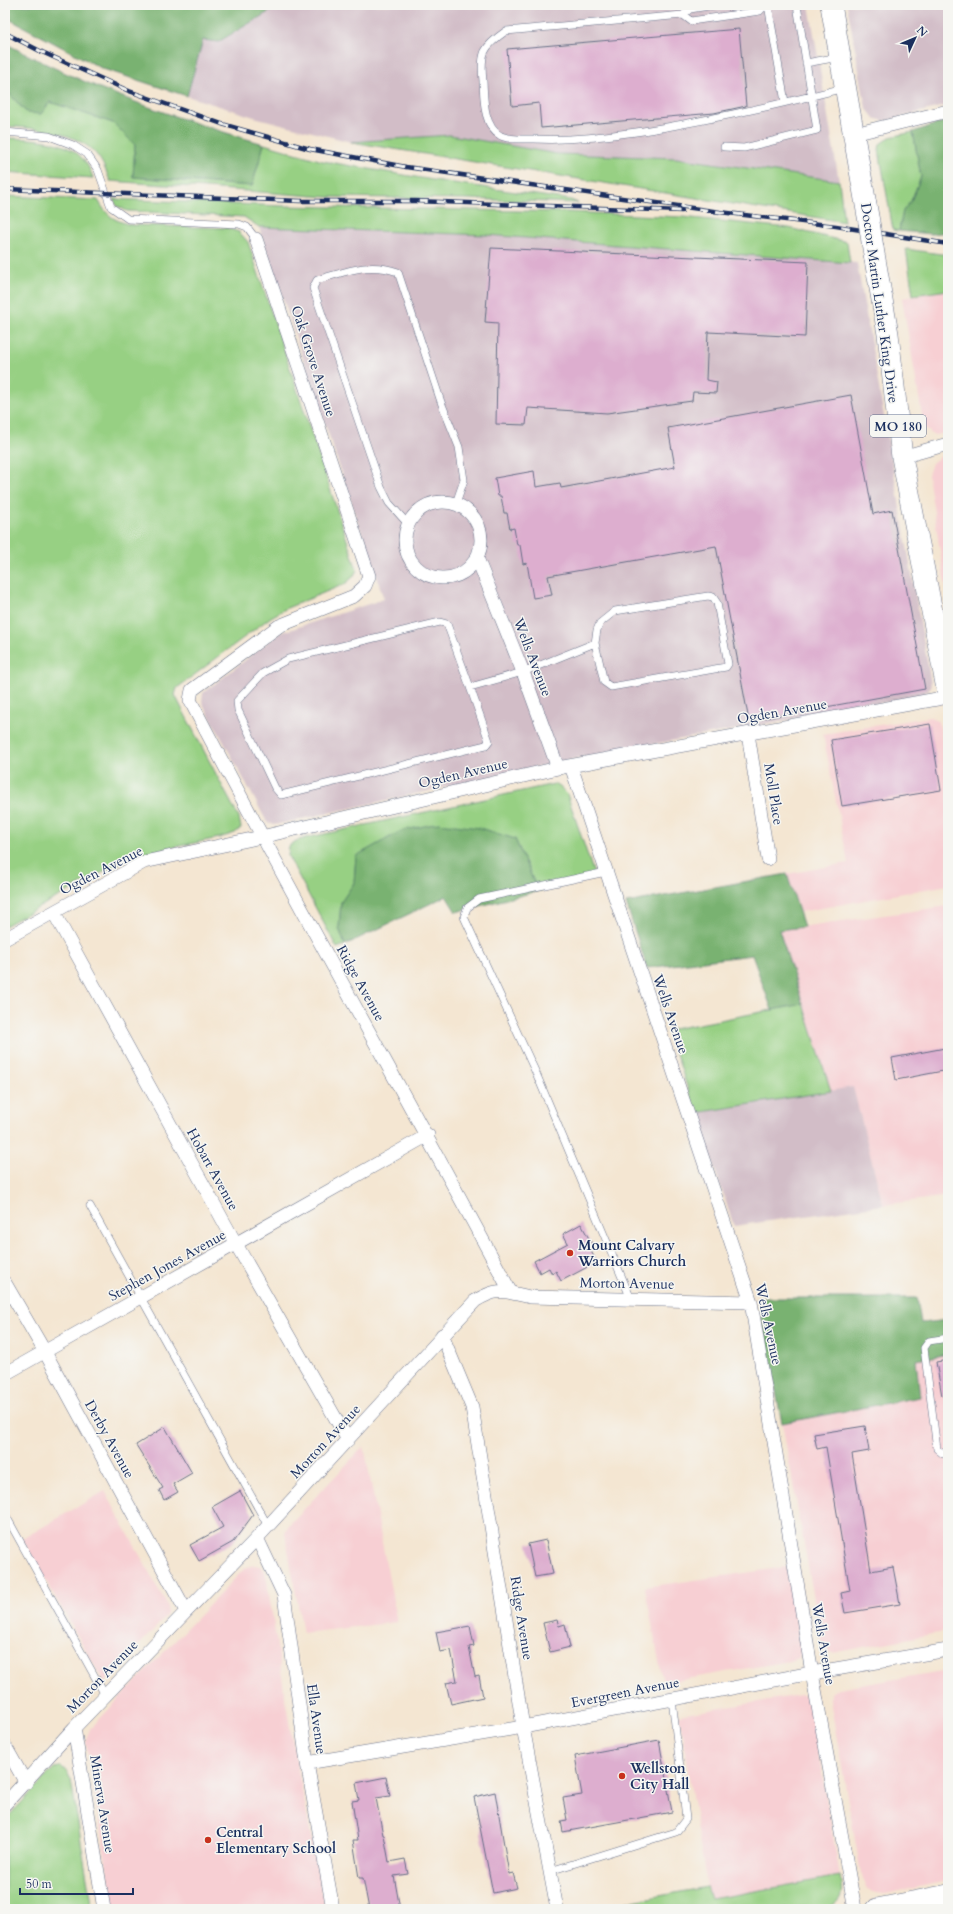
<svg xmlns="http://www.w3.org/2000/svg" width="953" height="1914" font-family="Cardo,serif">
<rect width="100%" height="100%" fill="#f6f6f2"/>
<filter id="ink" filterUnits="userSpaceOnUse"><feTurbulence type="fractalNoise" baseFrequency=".025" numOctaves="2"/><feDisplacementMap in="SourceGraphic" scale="8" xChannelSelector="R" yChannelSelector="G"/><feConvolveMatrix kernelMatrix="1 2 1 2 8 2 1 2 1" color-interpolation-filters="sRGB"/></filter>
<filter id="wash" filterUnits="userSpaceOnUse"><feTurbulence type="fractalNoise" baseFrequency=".012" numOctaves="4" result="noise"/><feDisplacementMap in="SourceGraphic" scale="16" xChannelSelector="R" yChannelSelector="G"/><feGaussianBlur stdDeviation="0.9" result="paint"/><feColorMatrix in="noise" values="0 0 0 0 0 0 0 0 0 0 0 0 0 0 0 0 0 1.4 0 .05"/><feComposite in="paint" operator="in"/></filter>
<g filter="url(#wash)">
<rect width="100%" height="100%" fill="#f4e6d2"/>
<!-- built -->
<path fill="#f7cfd3" d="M948,290v143l-15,2 -9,-8 -22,-129z
M948,454v147l-20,-126 4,-12 9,-7z
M930,717l7,3 3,7 8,53v105l-148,27 -13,-38 61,-11 -25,-129z
M948,906v290l-65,9 -30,-117 -22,3 -52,-161z
M948,1354v277l-116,22 -6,-3 -4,-7 -40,-220 138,-26 -4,-37z
M364,1446l33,176 -94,11 -18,-100 3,-7z
M105,1491l63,116 -1,7 -7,9 -56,59 -82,-143z
M253,1565l7,1 6,9 24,153 35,181h-211l-28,-165 1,-8 4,-8 154,-160z
M787,1567l14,82 -2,9 -9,3 -127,22 -18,-96z
M948,1670v211l-63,13 -9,-1 -9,-3 -5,-11 -32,-179v-7l8,-4z
M800,1695l8,3 2,7 30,171 -130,23 -3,-12 -28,-172z"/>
<!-- industrial -->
<path fill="#d2bdc7" d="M279,5h530l30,176 -163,-23 -119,-4 -107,-19 -99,7 -97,-25 -67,-21 16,-57 15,3z
M847,5h101v100l-64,16 -10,-3 -8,-10z
M259,227l228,8 370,28 74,420 -2,7 -9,6 -338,61 -308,68 -7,-3 -65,-120 1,-9 77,-60 104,-34z
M853,1087l30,118 -149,21 -38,-113z"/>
<!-- green -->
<path fill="#97d083" stroke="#598070" d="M5,89l22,24 23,-11 63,21 22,22 -2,32 119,9 12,-42 59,17 110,19 138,20 7,3 -111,-4 -140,-2 -217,-16c-4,-10 -7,-19 -14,-27 -19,-23 -64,-26 -91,-28z
M913,132l8,45 -10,24 -8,10 -4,20 -6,-1 -14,-80 1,-6 10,-7z
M450,135l107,19 119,4 163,23 5,41 -493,-80z
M5,138c34,1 77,1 88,40l-88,-6z
M5,196l93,4c9,16 15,20 33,25l96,3 12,4 9,10 109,328 -4,7 -8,7 -58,24 -16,9 -94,71 -2,7 4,8 60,115 2,10 -6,5 -16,5 -74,15 -22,8 -118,65z
M113,199l170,7 284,6 115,5 107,11 58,14 3,21 -363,-28 -228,-8 -15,-10 -117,-6 -10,-5z
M906,249l42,6v35l-35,5z
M554,784l6,3 7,7 28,83 -57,14 -23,-52 -159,17 -2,27 -13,20 -2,25 6,17 -8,3 -49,-92 1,-10 7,-5 10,-3z
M803,1004l28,87 -135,22 -28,-83z
M60,1767l7,5 4,8 21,129h-87v-89l49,-52z
M840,1876c3,19 3,26 -16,33h-234l117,-22 4,12z"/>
<!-- forest -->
<path fill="#79b271" stroke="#4a7068" d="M5,5h244l23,5 -54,32 -15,-2 -16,56 -84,-27 -98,-52z
M5,43c83,45 169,75 259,101l-12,42 -119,-9 2,-32 -22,-22 -63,-21 -9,12 -14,-1 -22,-24z
M948,120v112l-16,2 -33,-3 4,-20 8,-10 10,-24 -8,-45z
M438,823l42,5 35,11 23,52 -82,21 -10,-16 -101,49 -6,-17 2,-26 13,-19 2,-27 45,-25z
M787,874l17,53 -25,3 24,74 -31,6 -20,-55 -105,13 -21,-65z
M758,1298h159l4,25 27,-3v34l-32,6 4,37 -138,26z"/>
<g id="blocks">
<!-- building -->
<path fill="#ddaecf" d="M739,29l7,77 -32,7 -173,15 -2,-25 -27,3 -5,-57z
M491,248l317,14 -3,75 -97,-5 -2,48 11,2 -1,11 -23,-1 -1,9 -85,12 -79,-5 -2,17 -30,-1 2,-101 -13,-1z
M851,395l22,119 19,-4 33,179 -176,32 -33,-175 -168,30 4,19 -19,3 -6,-35 -4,1 -3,-19h-3l-3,-17 -4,1 -3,-16h-3l-3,-17h-3l-3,-18 39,-7 2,16 24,-4 1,5 114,-21 -7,-39z
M930,724l11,66 -99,16 -11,-66z
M945,1048l3,22 -52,10 -4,-22z
M581,1224l11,20 -4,2 9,16 -36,19 -5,-10 -4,3 -3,-6 -9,5 -6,-12 34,-18 -5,-9z
M948,1360v36h-6l-6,-34z
M865,1426l4,25 -17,3 19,117 22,-4 7,37 -55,9 -4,-20 9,-2 -24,-144 -9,2 -3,-15z
M165,1427l27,46 -19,11 5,8 -14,8 -5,-10 4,-2 -27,-43z
M240,1491l13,24 -20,27 -34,19 -9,-16 33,-18 -11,-20z
M546,1540l7,34 -18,3 -7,-33z
M557,1620l2,6 6,-2 5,23 -20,5 -7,-29z
M470,1626l4,20 -5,1 6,30 4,-1 4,21 -32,7 -5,-21 11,-2 -6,-31 -11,2 -4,-20z
M659,1740l13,72 -109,20 -2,-11 6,-1 -4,-22 19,-3 -7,-39z
M386,1777l4,19 -14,2 7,37h1l5,27 16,-3 3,15 -14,2 6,33h-31l-6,-31h-4l-6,-38h5l-6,-39 7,-1 -3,-17z
M495,1792l14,82 4,-1 4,15 -24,5 -19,-96z"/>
</g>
</g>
<g filter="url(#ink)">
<use href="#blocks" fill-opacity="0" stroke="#676f87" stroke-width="1"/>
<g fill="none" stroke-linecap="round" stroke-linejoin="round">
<!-- service casing -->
<g stroke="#676f87" stroke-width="8">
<path id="service" d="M715,5l-25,4 -7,6 -177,16c-23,16 -26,22 -23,50 1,17 0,46 18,55 9,4 23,3 33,3 37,2 73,-3 109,-8 68,-11 134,-26 201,-43
M768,5l17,97
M683,15l8,6 69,-10 5,-6
M806,63l33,-6
M5,132l44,4 24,9 14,9 11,16 13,37 17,12 111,5 8,3 9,12
M724,147l20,1 73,-18 -20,-125
M408,524l-19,-21 -8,-16 -68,-199 4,-8c29,-8 51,-19 81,-8l43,130 18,45 5,33 -8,23
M708,596l5,1 4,6 11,61 -2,3 -115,20 -7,-5 -9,-39 2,-13 3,-7 15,-12z
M470,687l19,54 -3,4 -205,50 -6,-7 -37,-78 -1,-9 26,-28 25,-14 152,-37 7,2 23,63 53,-15 72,-29
M606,872l-127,27 -12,9 -3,9 72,156 95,226
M90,1206l178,320
M948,1338l-19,3 -5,7 13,101 6,5 5,-1
M5,1514l100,181
M550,1871l126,-39 10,-13 -14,-120"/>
</g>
<!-- minor casing -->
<g stroke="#676f87" stroke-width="14">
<path id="minor" d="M854,134l94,-23
M256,239l113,337 -4,10 -11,10 -75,30 -87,64 -2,10c103,199 215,393 320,591
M902,457l46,-13
M405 540a38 38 0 1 1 76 0a38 38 0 1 1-76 0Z
M477,558l46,114 35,96
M748,734l20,125
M571,766l180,536 61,371 43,236
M54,913l182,331 112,196
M5,939l139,-77 117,-25 297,-69 390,-71
M5,1283l40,69 141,259
M442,1335l30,72 51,320 34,182
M5,1374l423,-239
M257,1538l27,57 23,168 26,146
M74,1728l30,181
M5,1746l21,37
M307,1763l216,-36 289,-54 136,-23
M5,1804l69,-76 183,-190 218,-237c25,-15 30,-9 55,-4l221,5"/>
</g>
<!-- primary casing -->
<g stroke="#676f87" stroke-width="22">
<path id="primary" d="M831,5l38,217
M873,248l15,86 14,123 46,237
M877,1909l71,-14"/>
</g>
<!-- service -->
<use href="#service" stroke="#fff" stroke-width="7"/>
<!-- minor -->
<use href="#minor" stroke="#fff" stroke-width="13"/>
<!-- primary -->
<use href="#primary" stroke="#fff" stroke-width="21"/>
<!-- rail casing -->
<g stroke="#1b2f5e" stroke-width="4.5">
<path id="rail" d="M5,33l37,19 87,39 93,33 88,25 96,18 314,45 116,14 112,18
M5,189l296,12h114l267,10"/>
</g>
<!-- rail -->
<use href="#rail" stroke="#f6f6f2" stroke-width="3" stroke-dasharray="9" stroke-linecap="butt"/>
<!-- primary-bridge casing -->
<g stroke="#676f87" stroke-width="22" stroke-linecap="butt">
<path id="primary-bridge" d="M869,222l4,26"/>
</g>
<!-- primary-bridge -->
<use href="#primary-bridge" stroke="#fff" stroke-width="21"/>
</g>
</g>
<!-- markers -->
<g fill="#c8321e" stroke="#f6f6f2" stroke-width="1.5">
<circle cx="570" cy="1253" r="4"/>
<circle cx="622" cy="1776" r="4"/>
<circle cx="208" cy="1840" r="4"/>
</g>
<g text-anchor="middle" stroke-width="3" stroke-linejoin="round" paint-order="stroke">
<!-- shield labels -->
<rect fill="#f6f6f2" stroke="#5d6b8a" stroke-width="1" x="870" y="415" width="56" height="22" rx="3"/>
<g font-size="13" font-weight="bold" fill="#1b2f5e">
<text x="898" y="431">MO 180</text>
</g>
<!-- street labels -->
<g font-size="14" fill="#1b2f5e" stroke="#f6f6f2">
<text transform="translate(880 303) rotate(82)" y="5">Doctor Martin Luther King Drive</text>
<text transform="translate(314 361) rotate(72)" y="5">Oak Grove Avenue</text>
<text transform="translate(533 657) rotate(69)" y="5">Wells Avenue</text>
<text transform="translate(782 711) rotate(-10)" y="5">Ogden Avenue</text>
<text transform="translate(463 773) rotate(-13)" y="5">Ogden Avenue</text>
<text transform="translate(774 794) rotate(81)" y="5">Moll Place</text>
<text transform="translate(101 870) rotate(-27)" y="5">Ogden Avenue</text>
<text transform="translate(361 983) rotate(61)" y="5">Ridge Avenue</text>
<text transform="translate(671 1014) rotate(71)" y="5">Wells Avenue</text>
<text transform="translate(213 1169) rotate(61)" y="5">Hobart Avenue</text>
<text transform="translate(167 1265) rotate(-29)" y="5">Stephen Jones Avenue</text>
<text transform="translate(627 1283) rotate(1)" y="5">Morton Avenue</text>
<text transform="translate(769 1324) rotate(78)" y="5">Wells Avenue</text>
<text transform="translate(110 1439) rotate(61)" y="5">Derby Avenue</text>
<text transform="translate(325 1441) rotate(-47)" y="5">Morton Avenue</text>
<text transform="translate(522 1618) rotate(81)" y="5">Ridge Avenue</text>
<text transform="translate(824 1644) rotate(80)" y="5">Wells Avenue</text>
<text transform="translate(102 1676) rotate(-46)" y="5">Morton Avenue</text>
<text transform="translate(625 1692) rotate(-11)" y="5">Evergreen Avenue</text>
<text transform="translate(317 1719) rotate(82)" y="5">Ella Avenue</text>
<text transform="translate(103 1804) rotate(81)" y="5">Minerva Avenue</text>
</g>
<!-- poi labels -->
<g font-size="14" font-weight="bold" fill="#1b2f5e" stroke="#f6f6f2" text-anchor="start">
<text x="578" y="1250">Mount Calvary<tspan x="578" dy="16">Warriors Church</tspan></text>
<text x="630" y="1773">Wellston<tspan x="630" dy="16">City Hall</tspan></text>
<text x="216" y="1837">Central<tspan x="216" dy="16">Elementary School</tspan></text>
</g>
</g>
<!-- margin -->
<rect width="953" height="1914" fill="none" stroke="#f6f6f2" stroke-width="20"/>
<!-- north arrow -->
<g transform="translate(915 38) rotate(46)" stroke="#f6f6f2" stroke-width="3" paint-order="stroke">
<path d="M0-3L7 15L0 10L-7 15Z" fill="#1b2f5e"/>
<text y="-6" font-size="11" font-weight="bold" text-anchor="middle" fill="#1b2f5e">N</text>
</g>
<!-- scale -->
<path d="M20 1888v6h113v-6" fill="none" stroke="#1b2f5e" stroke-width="2"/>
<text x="26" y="1888" font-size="12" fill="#1b2f5e" stroke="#f6f6f2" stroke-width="3" paint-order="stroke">50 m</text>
</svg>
